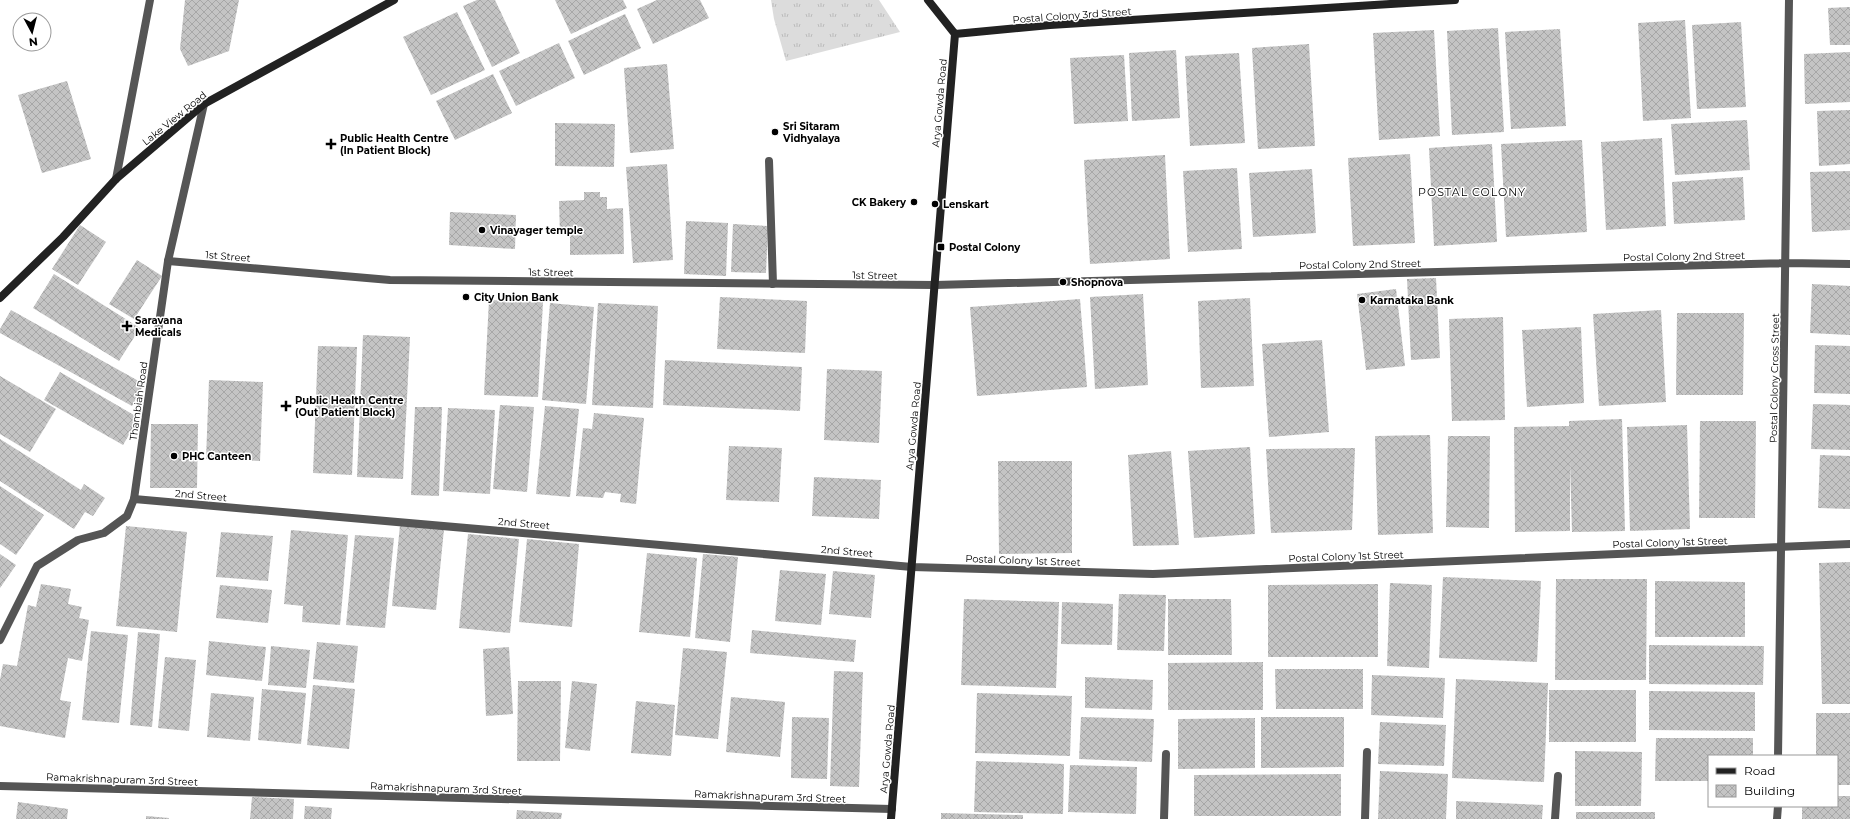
<svg xmlns="http://www.w3.org/2000/svg" width="1850" height="819" font-family="Montserrat,sans-serif">
<defs>
<pattern id="grass-tufts" width="24" height="20" patternUnits="userSpaceOnUse"><rect width="24" height="20" fill="#dcdcdc"/><path d="M3 7l-1-3M5 7V3M7 7l1-3M15 17l-1-3M17 17v-4M19 17l1-3" fill="none" stroke="#bbb"/></pattern>
<pattern id="building-cross-hatch" width="8" height="8" patternUnits="userSpaceOnUse"><rect width="8" height="8" fill="#c4c4c4"/><path d="M0 0l8 8M0 8l8-8" fill="none" stroke="#a7a7a7"/></pattern>
</defs>
<rect width="100%" height="100%" fill="#fff"/>
<!-- grass -->
<path fill="url(#grass-tufts)" d="M771,0h108l21,32 -114,29 -12,-42z"/>
<!-- building -->
<path fill="url(#building-cross-hatch)" d="M185,0h54l-10,51 -41,15 -8,-17z
M477,0h18l25,53 -28,14 -29,-61z
M555,0h68l4,8 -56,26z
M657,0h43l9,18 -56,26 -16,-35z
M1850,7v38h-20l-2,-37z
M457,12l28,58 -54,25 -28,-58z
M625,14l16,34 -57,27 -16,-34z
M1685,20l6,98 -48,3 -5,-98z
M1741,22l5,85 -49,2 -5,-84z
M1498,28l6,104 -52,3 -5,-104z
M1560,29l6,97 -55,3 -6,-97z
M1434,30l6,106 -61,4 -6,-107z
M559,43l16,35 -59,28 -17,-35z
M1309,44l6,102 -57,3 -6,-101z
M1176,50l4,68 -48,3 -3,-68z
M1850,52v50l-45,2 -1,-50z
M1239,53l6,90 -55,3 -5,-90z
M1124,55l4,66 -54,3 -4,-66z
M667,64l7,85 -44,4 -6,-85z
M493,74l19,39 -57,27 -19,-39z
M67,81l24,78 -49,14 -24,-78z
M1850,110v54l-31,2 -2,-55z
M1747,120l3,50 -75,5 -4,-51z
M555,123l60,1 -1,43 -59,-1z
M1662,138l4,88 -60,4 -5,-88z
M1582,140l5,92 -81,5 -5,-93z
M1492,144l5,98 -63,4 -5,-98z
M1410,154l5,89 -62,3 -5,-88z
M1165,155l5,104 -80,5 -6,-104z
M667,164l6,96 -40,3 -7,-96z
M1237,168l5,81 -54,3 -5,-81z
M1312,169l4,64 -63,4 -4,-64z
M1850,171v59l-38,2 -2,-60z
M1743,177l2,43 -71,4 -2,-42z
M584,192h16v5h7v12l16,-1 1,46 -54,1v-20h-10l-1,-34 25,-1z
M450,212l66,3 -1,34 -66,-4z
M686,221l42,2 -2,53 -42,-2z
M733,224l35,2 -2,47 -35,-1z
M80,225l26,17 -28,43 -26,-16z
M137,260l25,16 -28,43 -25,-15z
M54,274l86,54 -21,33 -86,-53z
M1436,278l4,80 -29,2 -4,-81z
M1812,284l38,2v49l-40,-2z
M1396,289l9,77 -39,4 -9,-76z
M1143,294l5,91 -53,4 -5,-92z
M720,297l87,4 -2,52 -88,-4z
M1250,298l4,88 -53,2 -3,-87z
M1080,299l7,88 -110,9 -7,-89z
M489,300l54,2 -5,95 -54,-2z
M550,303l44,4 -8,97 -44,-4z
M598,303l60,3 -5,102 -61,-3z
M11,310l133,74 -12,22 -132,-73v-4z
M1661,310l5,92 -67,4 -6,-92z
M1677,313h67l-1,82h-67z
M1503,317l2,103 -53,1 -3,-102z
M1581,327l3,76 -57,4 -5,-77z
M363,335l47,2 -7,142 -46,-2z
M1322,340l7,92 -60,5 -7,-93z
M1815,345l35,1v48l-36,-1z
M318,346l39,1 -5,128 -39,-2z
M665,360l137,7 -2,44 -137,-6z
M827,369l55,2 -3,72 -55,-3z
M60,372l79,46 -16,27 -79,-45z
M0,376l56,33 -26,43 -30,-18z
M209,380l54,2 -3,79 -54,-2z
M1813,404l37,1v45l-39,-1z
M500,405l34,2 -7,85 -34,-3z
M545,406l34,3 -9,88 -34,-3z
M415,407h27l-3,89 -28,-1z
M448,408l47,2 -5,84 -47,-3z
M594,413l50,5 -8,86 -16,-2 1,-8 -16,-2 -2,6 -27,-2 7,-68 9,1z
M1622,419l3,112 -53,1 -2,-69v68l-55,1 -1,-105 55,-1v-5z
M1700,421h56l-1,97h-56z
M151,424h47l-1,64h-47z
M1687,425l3,104 -60,2 -3,-104z
M1430,435l3,98 -55,2 -3,-99z
M1448,436h42l-1,92 -43,-1z
M0,439l81,51 3,-6 21,14 -12,18 -8,-4 -11,17 -74,-48z
M729,446l53,2 -3,54 -53,-2z
M1250,447l5,87 -61,4 -6,-87z
M1355,448l-3,82 -81,3 -5,-84z
M1171,451l8,94 -46,1 -5,-91z
M1820,455l30,1v53l-32,-1z
M998,461h74v92l-73,1z
M814,477l67,3 -2,39 -67,-3z
M0,486l44,29 -28,40 -16,-11z
M400,525l44,4 -8,81 -44,-4z
M126,526l61,6 -10,100 -61,-6z
M291,530l57,5 -8,90 -38,-3 1,-16 -19,-2z
M221,532l52,4 -5,45 -52,-4z
M468,534l51,5 -9,94 -51,-5z
M355,535l39,3 -9,90 -39,-3z
M527,539l52,5 -7,83 -53,-5z
M647,553l50,5 -7,79 -51,-5z
M0,554l16,11 -16,23z
M703,554l35,3 -8,85 -35,-4z
M1850,562v142h-28l-3,-141z
M780,570l46,4 -5,51 -46,-4z
M833,571l42,4 -4,43 -42,-4z
M1443,577l98,4 -4,81 -98,-4z
M1556,579h91l-1,101h-91z
M1655,581l90,1v55h-90z
M1390,583l42,2 -3,83 -42,-2z
M41,584l30,5 -3,15 14,3 -3,11 10,2 -7,41 -14,-3 -8,42 11,2 -6,36 -65,-12v-46l3,-16 14,2 11,-61 8,2z
M1378,584v73h-110v-72z
M220,585l52,5 -4,33 -52,-5z
M1119,594l47,1 -2,56 -47,-1z
M964,599l95,3 -3,86 -95,-3z
M1168,599h63l1,56h-64z
M1062,602l51,2 -1,41 -51,-1z
M752,630l104,10 -2,22 -104,-9z
M91,631l37,4 -9,88 -37,-3z
M138,632l22,2 -8,93 -22,-2z
M209,641l57,6 -4,34 -56,-6z
M317,642l41,4 -4,37 -41,-4z
M1649,645l115,1 -1,39 -114,-1z
M271,646l39,4 -4,38 -38,-3z
M509,647l4,67 -27,2 -3,-67z
M683,648l44,4 -9,87 -43,-4z
M165,657l31,3 -7,71 -31,-3z
M1263,662v48h-95v-47z
M1275,669h88v40h-87z
M834,671l29,1 -4,115 -29,-1z
M1372,675l73,3 -2,40 -72,-3z
M1085,677l68,3 -1,30 -67,-2z
M1456,679l92,4 -4,99 -92,-4z
M518,681h43l-1,80h-43z
M572,681l25,3 -7,67 -25,-3z
M313,685l42,4 -6,60 -42,-4z
M262,689l44,4 -5,51 -43,-4z
M1549,690h87v52h-87z
M1649,691l106,1v39l-106,-1z
M211,693l43,4 -4,44 -43,-4z
M977,693l95,3 -2,60 -95,-3z
M731,697l54,5 -5,55 -54,-5z
M636,701l39,4 -4,51 -40,-3z
M1816,713h34v72h-13v-29h-21z
M792,717l37,1 -2,61 -36,-1z
M1081,717l73,2 -2,43 -73,-3z
M1261,717h83v50l-83,1z
M1255,718v50l-77,1v-50z
M1380,722l66,3 -2,41 -66,-2z
M1656,738h97v18h-44v25h-54z
M1575,751l67,1 -1,54h-66z
M976,761l88,3 -1,50 -89,-2z
M1070,765l67,2 -1,47 -68,-2z
M1380,771l68,3 -2,45h-68z
M1341,774v42h-147v-41z
M1837,796h13v23h-48v-13h35z
M252,797l42,2 -1,20h-43z
M1456,801l87,4 -1,14h-86z
M18,802l50,7 -1,10h-51z
M305,806l27,2 -1,11h-27z
M517,810l45,3 -1,6h-45z
M1576,812h79v7h-79z
M941,813l82,2v4h-82z
M146,816l23,2v1h-23z"/>
<g fill="none" stroke-linecap="round" stroke-linejoin="round">
<!-- lane -->
<path stroke="#555" stroke-width="8" d="M769,161l4,123
M0,640l37,-74 41,-26 26,-7 23,-17 7,-17 34,-238 36,-157"/>
<!-- street -->
<path stroke="#555" stroke-width="8" d="M116,179l34,-179
M168,261l222,19 545,5 851,-22 64,1
M134,499l778,68 241,7 697,-30
M1778,756l11,-756
M0,786l892,23
M1164,819l2,-65
M1365,819l2,-67
M1555,819l3,-43
M1777,819l1,-13"/>
<!-- secondary -->
<path stroke="#222" stroke-width="8" d="M928,0l27,34
M955,34l95,-9 405,-25
M0,298l63,-61 53,-58 88,-75 190,-104
M891,819l64,-785"/>
</g>
<!-- markers -->
<g fill="#000" stroke="#fff" stroke-width="1.5">
<circle cx="775" cy="132" r="4"/>
<path d="M329 138h4v4h4v4h-4v4h-4v-4h-4v-4h4z"/>
<circle cx="914" cy="202" r="4"/>
<circle cx="935" cy="204" r="4"/>
<circle cx="482" cy="230" r="4"/>
<rect x="937" y="243" width="8" height="8" rx="2"/>
<circle cx="1063" cy="282" r="4"/>
<circle cx="466" cy="297" r="4"/>
<circle cx="1362" cy="300" r="4"/>
<path d="M125 320h4v4h4v4h-4v4h-4v-4h-4v-4h4z"/>
<path d="M284 400h4v4h4v4h-4v4h-4v-4h-4v-4h4z"/>
<circle cx="174" cy="456" r="4"/>
</g>
<g text-anchor="middle" stroke-width="3" stroke-linejoin="round" paint-order="stroke">
<!-- street labels -->
<g font-size="10" fill="#000" stroke="#fff">
<text transform="translate(1072 15) rotate(-4)" y="4">Postal Colony 3rd Street</text>
<text transform="translate(939 103) rotate(-85)" y="4">Arya Gowda Road</text>
<text transform="translate(174 118) rotate(-39)" y="4">Lake View Road</text>
<text transform="translate(228 256) rotate(5)" y="4">1st Street</text>
<text transform="translate(1684 256) rotate(-1)" y="4">Postal Colony 2nd Street</text>
<text transform="translate(1360 264) rotate(-1)" y="4">Postal Colony 2nd Street</text>
<text transform="translate(551 272) rotate(1)" y="4">1st Street</text>
<text transform="translate(875 275) rotate(1)" y="4">1st Street</text>
<text transform="translate(1774 378) rotate(-89)" y="4">Postal Colony Cross Street</text>
<text transform="translate(138 401) rotate(-82)" y="4">Thambiah Road</text>
<text transform="translate(913 426) rotate(-85)" y="4">Arya Gowda Road</text>
<text transform="translate(201 495) rotate(5)" y="4">2nd Street</text>
<text transform="translate(524 523) rotate(5)" y="4">2nd Street</text>
<text transform="translate(1670 542) rotate(-2)" y="4">Postal Colony 1st Street</text>
<text transform="translate(847 551) rotate(5)" y="4">2nd Street</text>
<text transform="translate(1346 556) rotate(-2)" y="4">Postal Colony 1st Street</text>
<text transform="translate(1023 560) rotate(2)" y="4">Postal Colony 1st Street</text>
<text transform="translate(887 749) rotate(-85)" y="4">Arya Gowda Road</text>
<text transform="translate(122 779) rotate(2)" y="4">Ramakrishnapuram 3rd Street</text>
<text transform="translate(446 788) rotate(2)" y="4">Ramakrishnapuram 3rd Street</text>
<text transform="translate(770 796) rotate(2)" y="4">Ramakrishnapuram 3rd Street</text>
</g>
<!-- poi labels -->
<g font-size="10" font-weight="bold" fill="#000" stroke="#fff" text-anchor="start">
<text x="783" y="130">Sri Sitaram<tspan x="783" dy="12">Vidhyalaya</tspan></text>
<text x="340" y="142">Public Health Centre<tspan x="340" dy="12">(In Patient Block)</tspan></text>
<text x="906" y="206" text-anchor="end">CK Bakery</text>
<text x="943" y="208">Lenskart</text>
<text x="490" y="234">Vinayager temple</text>
<text x="949" y="251">Postal Colony</text>
<text x="1071" y="286">Shopnova</text>
<text x="474" y="301">City Union Bank</text>
<text x="1370" y="304">Karnataka Bank</text>
<text x="135" y="324">Saravana<tspan x="135" dy="12">Medicals</tspan></text>
<text x="295" y="404">Public Health Centre<tspan x="295" dy="12">(Out Patient Block)</tspan></text>
<text x="182" y="460">PHC Canteen</text>
</g>
<!-- neighbourhood labels -->
<g font-size="11" letter-spacing="1" fill="#000" stroke="#fff">
<text x="1472" y="196">POSTAL COLONY</text>
</g>
</g>
<!-- legend -->
<rect x="1708" y="755" width="130" height="52" fill="#ffffff" stroke="#999999"/>
<rect x="1716" y="768" width="20" height="6" fill="#222222" stroke="#999999"/>
<text x="1744" y="775" font-size="12" fill="#000000">Road</text>
<rect x="1716" y="785" width="20" height="12" fill="url(#building-cross-hatch)" stroke="#999999"/>
<text x="1744" y="795" font-size="12" fill="#000000">Building</text>
<!-- north arrow -->
<g transform="translate(32 32) rotate(173)"><circle r="19" fill="#ffffff" stroke="#999999"/>
<path d="M0-3L7 15L0 10L-7 15Z" fill="#000000"/>
<text y="-6" font-size="11" font-weight="bold" text-anchor="middle" fill="#000000">N</text>
</g>
</svg>
